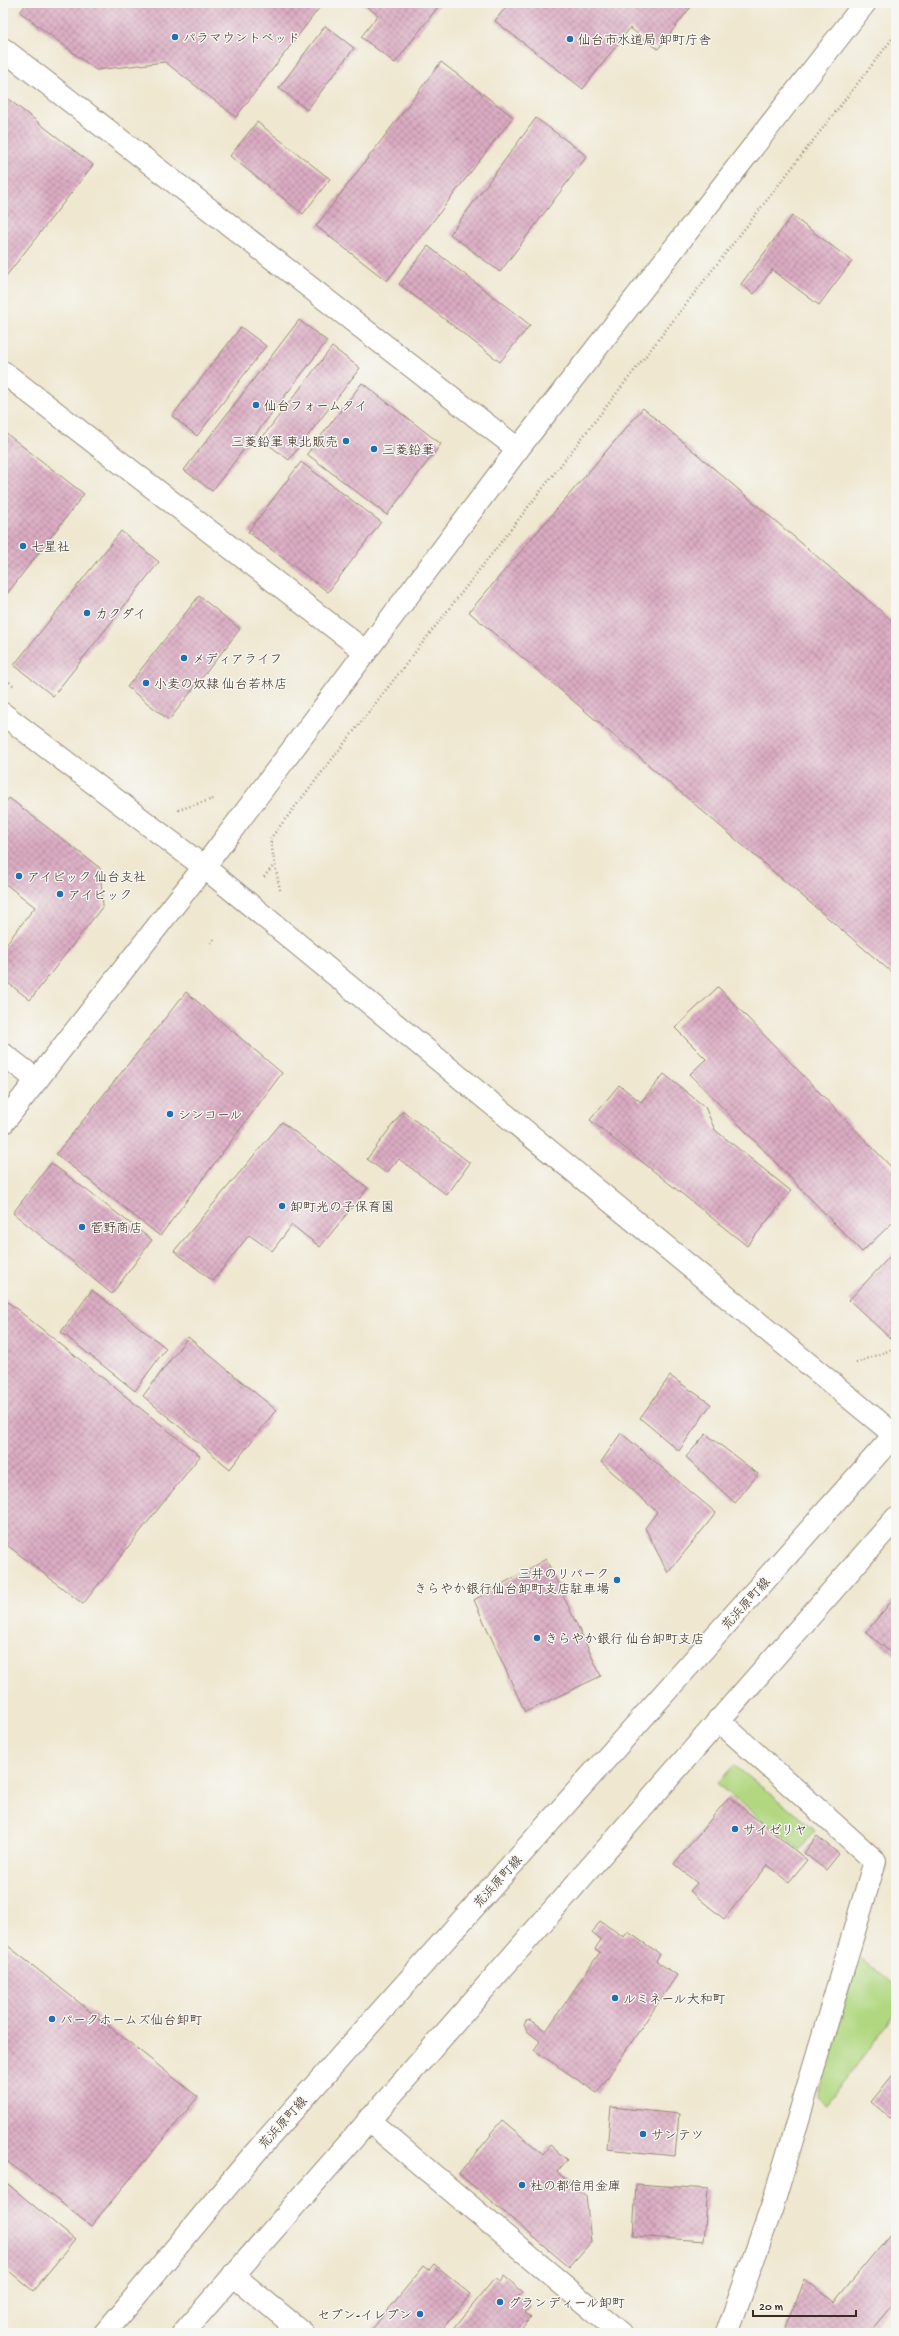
<svg xmlns="http://www.w3.org/2000/svg" width="899" height="2336" font-family="'Gochi Hand','Klee One',sans-serif">
<defs>
<pattern id="building-cross-hatch" width="8" height="8" patternUnits="userSpaceOnUse"><rect width="8" height="8" fill="#dbacc3"/><path d="M0 0l8 8M0 8l8-8" fill="none" stroke="#b38c9e"/></pattern>
</defs>
<rect width="100%" height="100%" fill="#f6f6f2"/>
<filter id="ink" filterUnits="userSpaceOnUse"><feTurbulence type="fractalNoise" baseFrequency=".025" numOctaves="2"/><feDisplacementMap in="SourceGraphic" scale="8" xChannelSelector="R" yChannelSelector="G"/><feConvolveMatrix kernelMatrix="1 2 1 2 8 2 1 2 1" color-interpolation-filters="sRGB"/></filter>
<filter id="wash" filterUnits="userSpaceOnUse"><feTurbulence type="fractalNoise" baseFrequency=".012" numOctaves="4" result="noise"/><feDisplacementMap in="SourceGraphic" scale="16" xChannelSelector="R" yChannelSelector="G"/><feGaussianBlur stdDeviation="0.9" result="paint"/><feColorMatrix in="noise" values="0 0 0 0 0 0 0 0 0 0 0 0 0 0 0 0 0 1.4 0 .05"/><feComposite in="paint" operator="in"/></filter>
<g filter="url(#wash)">
<rect width="100%" height="100%" fill="#efe7d0"/>
<!-- park -->
<path fill="#b1d881" stroke="#768150" d="M734,1765l81,65 -15,20 -83,-66z
M858,1956l38,30v27l-70,91 -9,-7z"/>
<g id="blocks">
<!-- building -->
<path fill="url(#building-cross-hatch)" d="M27,3h296l-87,114 -71,-55 -69,8 -76,-58z
M362,3h79l-46,60 -34,-26 17,-22z
M509,3h185l-36,46 -28,-21 -47,61 -88,-68z
M325,26l29,22 -47,62 -28,-22z
M441,62l72,55 -126,164 -71,-55z
M3,95l90,70 -90,115z
M536,118l51,38 -87,116 -50,-38z
M257,122l73,57 -27,35 -73,-58z
M792,216l60,45 -33,44 -47,-35 -18,24 -13,-10z
M428,246l102,79 -30,37 -101,-78z
M299,320l28,21 -115,150 -28,-21z
M241,327l25,19 -69,90 -25,-20z
M332,347l28,21 -71,92 -28,-21z
M362,383l79,61 -54,71 -80,-61z
M643,408l253,216v352l-427,-364z
M3,431l81,63 -81,105z
M301,462l80,60 -53,70 -80,-60z
M121,531l38,31 -106,134 -39,-31z
M199,596l41,33 -71,91 -42,-33z
M9,798l91,70 3,38 -73,94 -27,-21v-31l32,-41 -32,-25v-77z
M718,987l178,185v47l-34,33 -172,-178 16,-15 -31,-31z
M186,992l96,81 -122,163 -104,-82z
M664,1074l41,33 10,23 76,61 -44,55 -157,-126 29,-35 22,17z
M403,1111l67,52 -23,32 -48,-36 -13,14 -19,-14z
M282,1122l86,66 -48,59 -28,-22 -20,26 -23,-16 -36,46 -39,-30z
M51,1163l101,77 -40,54 -99,-81z
M896,1250v84l-5,5 -42,-39z
M92,1290l74,58 -31,43 -74,-59z
M3,1298l197,158 -117,148 -80,-62z
M188,1337l88,73 -46,59 -87,-73z
M670,1376l41,28 -32,47 -39,-33z
M621,1433l95,80 -48,60 -23,-45 12,-16 -56,-50z
M706,1434l52,40 -23,29 -49,-46z
M546,1559l55,117 -76,36 -51,-112z
M896,1596v61l-30,-25z
M729,1797l78,63 -18,22 -21,-17 -44,54 -34,-28 7,-8 -23,-19z
M817,1836l22,18 -13,16 -22,-17z
M600,1921l24,16 4,-5 32,22 -4,7 21,14 -80,118 -63,-43 6,-9 -13,-10 -3,-6 2,-4 5,-1 15,11 54,-79 -5,-3 6,-9 -9,-7z
M3,1942l195,155 -107,129 -88,-68z
M896,2071v52l-25,-21z
M611,2107l68,7 -4,42 -68,-7z
M502,2120l41,34 7,-9 17,15 -10,12 29,24 5,46 -22,25 -110,-93 32,-39 -1,-1z
M3,2180l72,60 -42,51 -30,-25z
M636,2184l72,5 -4,52 -71,-5z
M896,2227v73l-27,33h-80l-4,-3 20,-51 29,23z
M434,2264l37,30 -32,39h-70l55,-67 5,4z
M504,2276l19,16 -5,5 12,10 -5,6 6,4 -13,16h-68l45,-55 5,4z"/>
</g>
</g>
<g filter="url(#ink)">
<use href="#blocks" fill-opacity="0" stroke="#958877" stroke-width="1"/>
<g fill="none" stroke-linecap="round" stroke-linejoin="round">
<!-- minor casing -->
<g stroke="#958877" stroke-width="24">
<path id="minor" d="M3,49l515,400
M3,372l363,280
M3,714l201,153 692,569
M3,1054l34,26
M718,1720l157,141 -103,346 -45,126
M368,2120l252,213
M233,2275l70,58"/>
</g>
<!-- tertiary casing -->
<g stroke="#958877" stroke-width="24">
<path id="tertiary" d="M3,1123l201,-256 314,-418 347,-446"/>
</g>
<!-- secondary casing -->
<g stroke="#958877" stroke-width="24">
<path id="secondary" d="M105,2333l149,-179 642,-721
M183,2333l713,-815"/>
</g>
<!-- path -->
<path stroke="#958877" stroke-width="2.5" stroke-dasharray="1 3" stroke-linecap="butt" d="M3,677l11,9
M178,810l38,-12
M264,877l10,-12
M280,890l-10,-51 626,-805
M211,943l3,-4
M856,1363l40,-15"/>
<!-- minor -->
<use href="#minor" stroke="#fff" stroke-width="22"/>
<!-- tertiary -->
<use href="#tertiary" stroke="#fff" stroke-width="22"/>
<!-- secondary -->
<use href="#secondary" stroke="#fff" stroke-width="22"/>
</g>
</g>
<!-- markers -->
<g fill="#1f6fb2" stroke="#f6f6f2" stroke-width="1.5">
<circle cx="175" cy="37" r="4"/>
<circle cx="570" cy="39" r="4"/>
<circle cx="256" cy="405" r="4"/>
<circle cx="346" cy="441" r="4"/>
<circle cx="374" cy="449" r="4"/>
<circle cx="23" cy="546" r="4"/>
<circle cx="87" cy="613" r="4"/>
<circle cx="184" cy="658" r="4"/>
<circle cx="146" cy="683" r="4"/>
<circle cx="19" cy="876" r="4"/>
<circle cx="60" cy="894" r="4"/>
<circle cx="170" cy="1114" r="4"/>
<circle cx="282" cy="1206" r="4"/>
<circle cx="82" cy="1227" r="4"/>
<circle cx="617" cy="1580" r="4"/>
<circle cx="537" cy="1638" r="4"/>
<circle cx="735" cy="1829" r="4"/>
<circle cx="615" cy="1998" r="4"/>
<circle cx="52" cy="2019" r="4"/>
<circle cx="643" cy="2134" r="4"/>
<circle cx="522" cy="2185" r="4"/>
<circle cx="500" cy="2302" r="4"/>
<circle cx="420" cy="2314" r="4"/>
</g>
<g text-anchor="middle" stroke-width="3" stroke-linejoin="round" paint-order="stroke">
<!-- poi labels -->
<g font-size="13" fill="#3b2a1e" stroke="#f6f6f2" text-anchor="start">
<text x="183" y="42">パラマウントベッド</text>
<text x="578" y="44">仙台市水道局 卸町庁舎</text>
<text x="264" y="410">仙台フォームタイ</text>
<text x="338" y="446" text-anchor="end">三菱鉛筆 東北販売</text>
<text x="382" y="454">三菱鉛筆</text>
<text x="31" y="551">七星社</text>
<text x="95" y="618">カクダイ</text>
<text x="192" y="663">メディアライフ</text>
<text x="154" y="688">小麦の奴隷 仙台若林店</text>
<text x="27" y="881">アイビック 仙台支社</text>
<text x="68" y="899">アイビック</text>
<text x="178" y="1119">シンコール</text>
<text x="290" y="1211">卸町光の子保育園</text>
<text x="90" y="1232">菅野商店</text>
<text x="609" y="1578" text-anchor="end">三井のリパーク<tspan x="609" dy="15">きらやか銀行仙台卸町支店駐車場</tspan></text>
<text x="545" y="1643">きらやか銀行 仙台卸町支店</text>
<text x="743" y="1834">サイゼリヤ</text>
<text x="623" y="2003">ルミネール大和町</text>
<text x="60" y="2024">パークホームズ仙台卸町</text>
<text x="651" y="2139">サンテツ</text>
<text x="530" y="2190">杜の都信用金庫</text>
<text x="508" y="2307">グランディール卸町</text>
<text x="412" y="2319" text-anchor="end">セブン-イレブン</text>
</g>
<!-- street labels -->
<g font-size="13" fill="#3b2a1e" stroke="#f6f6f2">
<text transform="translate(745 1603) rotate(-48)" y="5">荒浜原町線</text>
<text transform="translate(497 1881) rotate(-48)" y="5">荒浜原町線</text>
<text transform="translate(282 2122) rotate(-48)" y="5">荒浜原町線</text>
</g>
</g>
<!-- margin -->
<rect width="899" height="2336" fill="none" stroke="#f6f6f2" stroke-width="16"/>
<!-- scale -->
<path d="M753 2310v6h103v-6" fill="none" stroke="#3b2a1e" stroke-width="2"/>
<text x="759" y="2310" font-size="12" fill="#3b2a1e" stroke="#f6f6f2" stroke-width="3" paint-order="stroke">20 m</text>
</svg>
